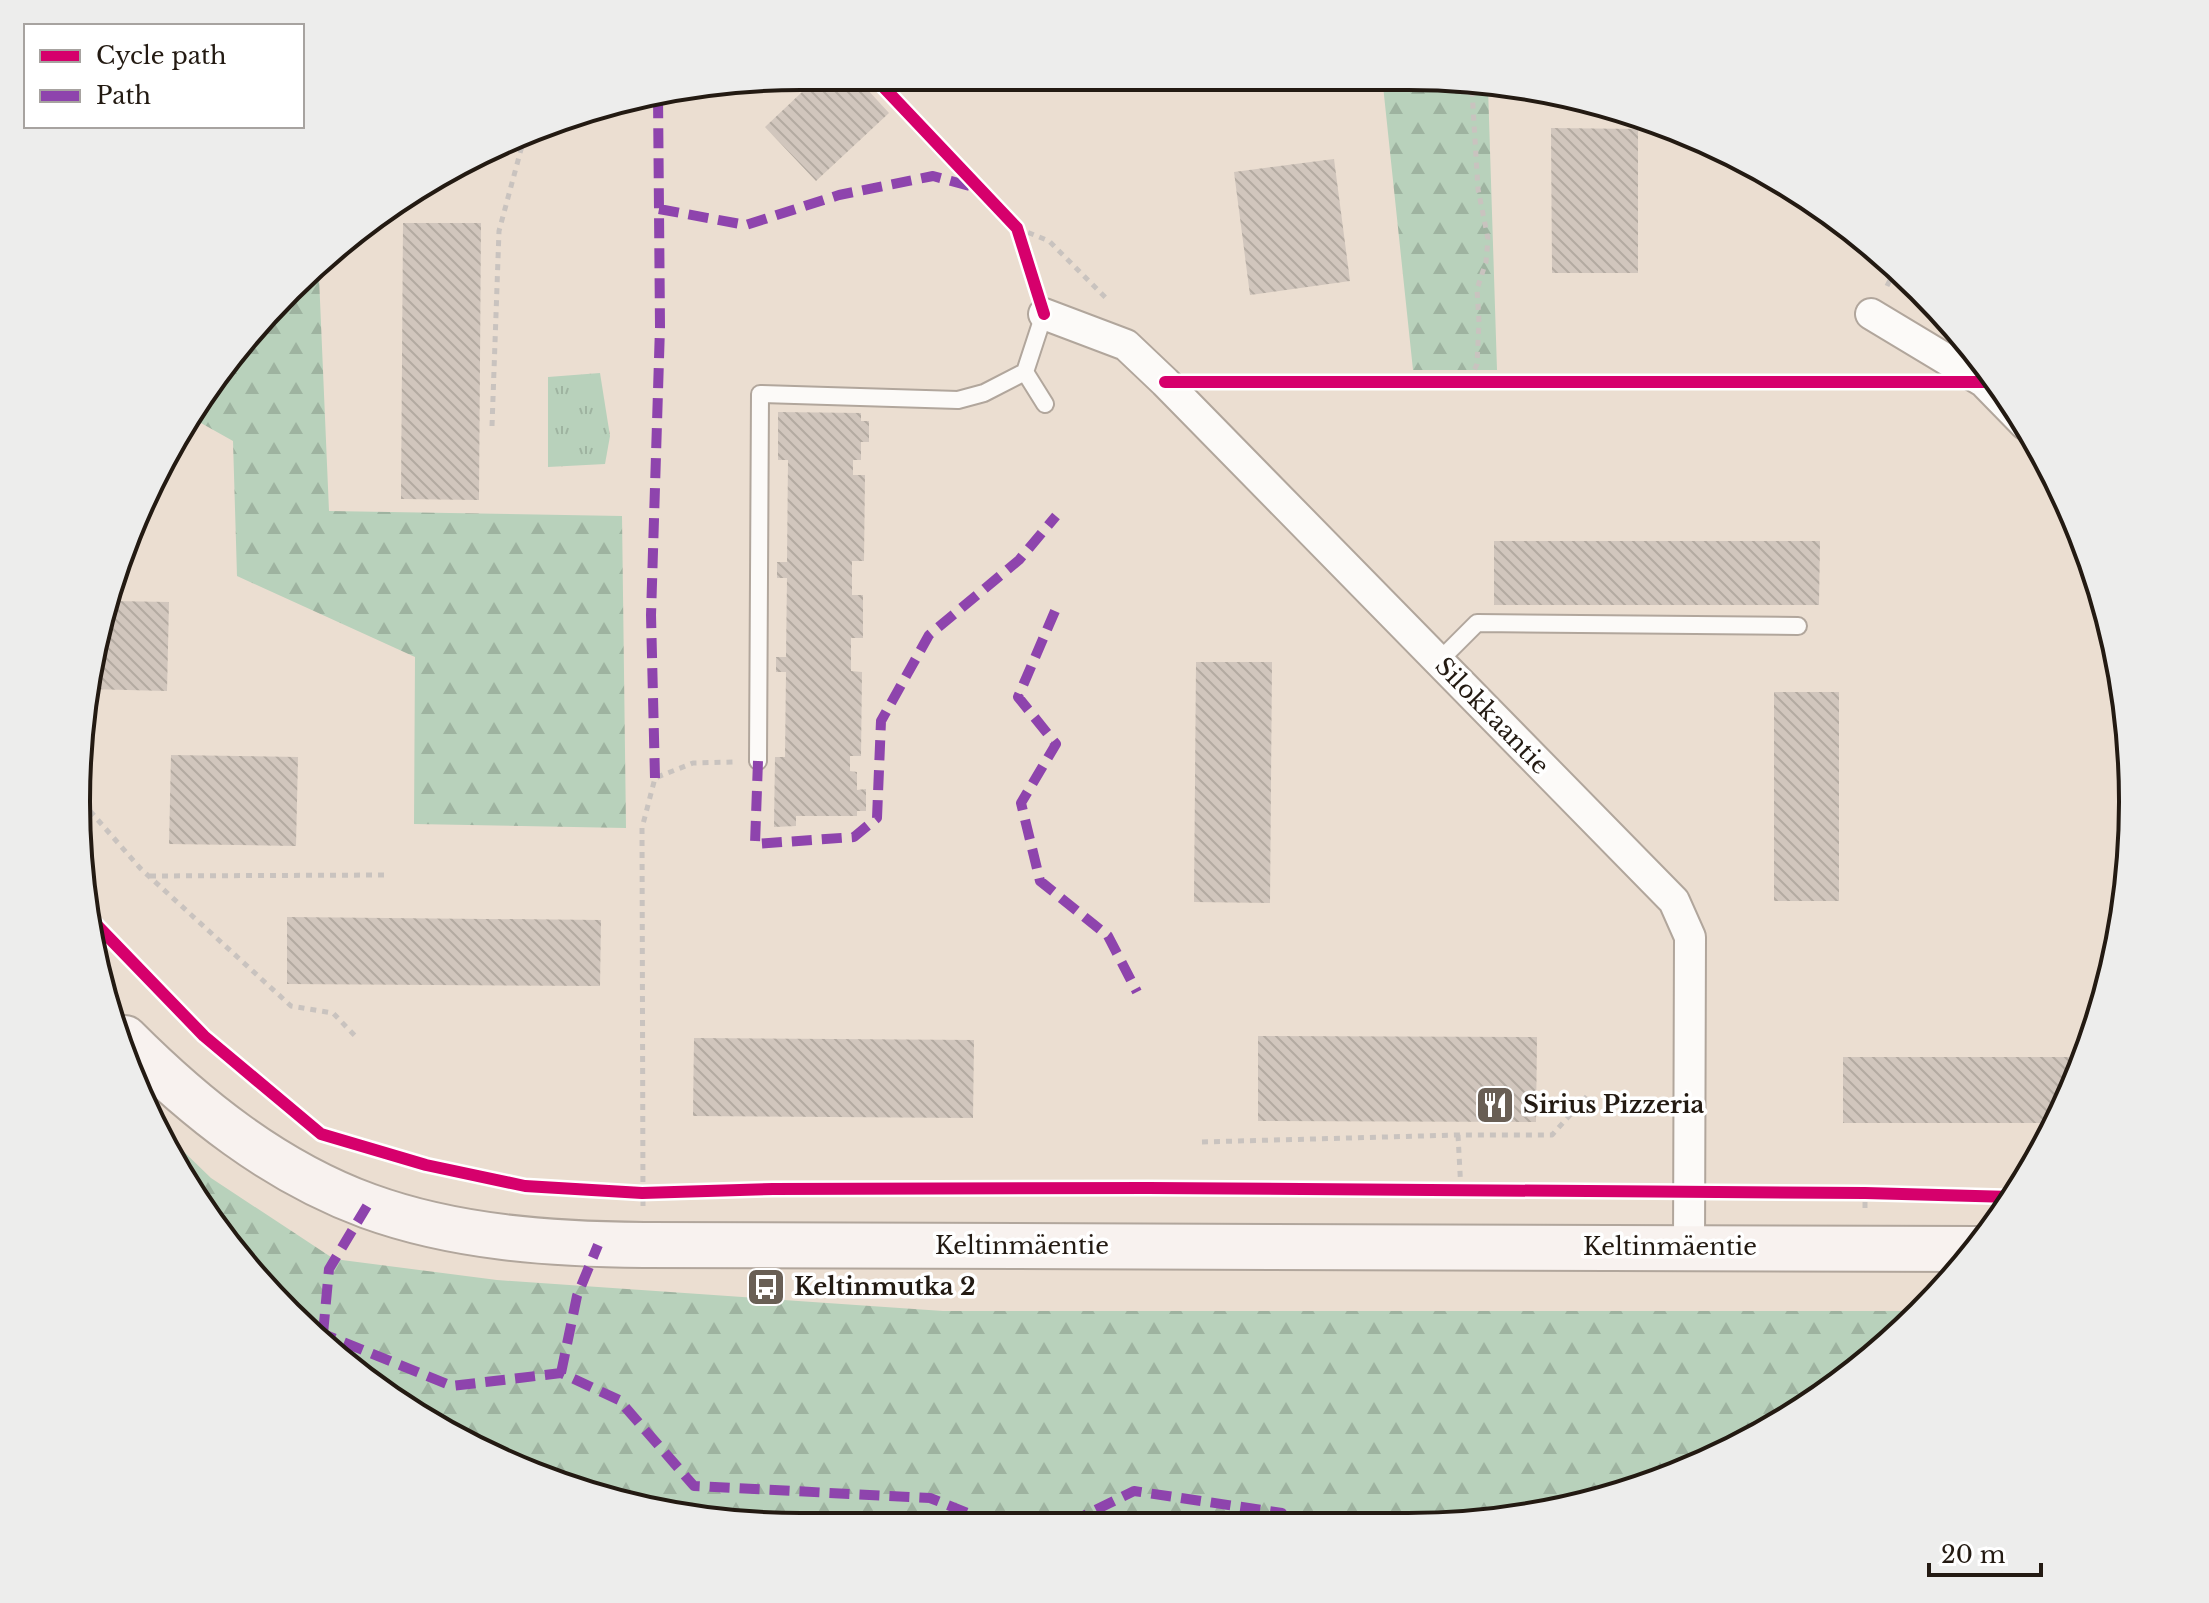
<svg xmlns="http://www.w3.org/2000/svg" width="2209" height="1603" font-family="'Libre Baskerville',serif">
<defs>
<pattern id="forest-firs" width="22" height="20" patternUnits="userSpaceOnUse" patternTransform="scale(2)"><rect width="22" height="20" fill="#b8d1bb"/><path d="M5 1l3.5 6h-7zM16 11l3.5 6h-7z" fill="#9eb3a0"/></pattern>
<pattern id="park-tufts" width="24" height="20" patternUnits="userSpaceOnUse" patternTransform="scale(2)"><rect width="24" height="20" fill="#b8d1bb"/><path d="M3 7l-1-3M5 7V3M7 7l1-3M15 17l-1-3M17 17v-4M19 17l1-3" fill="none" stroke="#9eb3a0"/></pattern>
<pattern id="building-back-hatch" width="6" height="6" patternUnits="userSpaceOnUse" patternTransform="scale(2)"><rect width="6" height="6" fill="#d1c6bd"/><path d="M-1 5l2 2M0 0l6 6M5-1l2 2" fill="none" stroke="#b3aaa1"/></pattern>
</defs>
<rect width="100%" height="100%" fill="#ebded1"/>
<!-- forest -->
<path fill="url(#forest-firs)" d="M1382,76h26l95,9 -15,2 9,283h-84z
M309,277h10l10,234 293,5 4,312 -212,-4 1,-167 -178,-81 -4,-135 -41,-23 64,-95z
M149,1118l62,60 123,81 163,21 446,31h976l-34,36 -157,105 -225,69 -748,4 -142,-23 -133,-50 -121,-75 -103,-97z"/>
<!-- park -->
<path fill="url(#park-tufts)" d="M600,373l10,63 -5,28 -57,3v-90z"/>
<!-- building -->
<path fill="url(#building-back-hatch)" d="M819,76h36l34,37 -73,68 -51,-54z
M1551,128l87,1v144h-86z
M1334,159l16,122 -100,14 -16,-123z
M403,223h78l-2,277 -78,-1z
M778,412l83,1v8h8v21h-8v18h-8v15h12l-1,86h-12v34h11v43h-12v33l11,1 -1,84h-11v15l7,1v18l9,-1v22h-9v5h-61v10l-22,1 1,-70h10l1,-85h-10v-15h10l1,-79h-10v-16h10l1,-102h-10z
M1494,541h326l-1,64h-325z
M114,601l55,1 -2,89 -80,-2z
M1196,662h76l-2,241 -76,-1z
M1774,692h65v209h-65z
M171,755l127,2 -2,89 -127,-2z
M287,917l314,3 -1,66 -313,-2z
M1258,1036l279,1 -1,85 -278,-1z
M694,1038l280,2 -1,78 -280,-2z
M1843,1057h240l-25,66h-215z"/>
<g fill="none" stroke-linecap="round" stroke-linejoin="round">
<!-- service casing -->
<g stroke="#b1a69c" stroke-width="20">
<path id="service" d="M1025,372l20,32
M1438,662l39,-39 321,3
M758,761l2,-367 198,6 26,-7 41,-21 19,-58"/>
</g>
<!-- minor casing -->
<g stroke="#b1a69c" stroke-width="34">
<path id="minor" d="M1044,314l82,31 39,37 509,519 16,36 -1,310
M1871,314l113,68 41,42"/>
</g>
<!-- secondary casing -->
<g stroke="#b1a69c" stroke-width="48">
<path id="secondary" d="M125,1038c70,70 148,133 243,168 88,32 184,38 276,39l1334,4"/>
</g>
<!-- path -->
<path stroke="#c9c3bf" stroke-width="5" stroke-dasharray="6 6" stroke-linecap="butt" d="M1464,82l8,8 6,99 10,50 -2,23 -9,27 2,33 -2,42 -8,18
M1017,228l32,13 60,60
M1887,286l6,-12
M492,426l7,-195 24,-89
M82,802l59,67 150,137 42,7 25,26
M150,876l237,-1
M1458,1135l3,56
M1202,1142l256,-7h94l36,-40
M643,1206l-1,-378 13,-50 38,-15 40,-1
M1865,1208v-15"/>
<!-- service -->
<use href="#service" stroke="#fcfaf8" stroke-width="16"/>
<!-- minor -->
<use href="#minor" stroke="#fcfaf8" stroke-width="30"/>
<!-- secondary -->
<use href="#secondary" stroke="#f8f2ef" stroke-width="44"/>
<!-- quiet -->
<path stroke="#8e44ad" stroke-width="10" stroke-dasharray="20 10" stroke-linecap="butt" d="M1472,90l9,-7
M659,209l87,16 93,-30 94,-19 44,12
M1055,611l-37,86 38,47 -35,59 19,78 68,55 29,56
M758,761l-3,83 99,-7 23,-19 4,-97 48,-86 90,-75 37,-44
M655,778l-4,-163 9,-288 -2,-232
M270,1293l6,2 47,39 129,52 109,-13 58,27 75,86 236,12 65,26
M323,1334l6,-65 38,-63
M561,1373l16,-77 21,-51
M1069,1523l65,-32 148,22 4,9"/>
<!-- cycleway casing -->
<g stroke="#fff" stroke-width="17">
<path id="cycleway" d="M873,76l144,152 27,86
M1165,382h819
M88,916l116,120 117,98 105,31 99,21 117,7 131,-4 375,-1 717,5 147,4"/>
</g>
<!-- cycleway -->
<use href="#cycleway" stroke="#d6006c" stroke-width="12"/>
</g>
<!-- icons -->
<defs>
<g id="restaurant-square" transform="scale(2)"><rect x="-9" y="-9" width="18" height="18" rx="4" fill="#695f55" stroke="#fff"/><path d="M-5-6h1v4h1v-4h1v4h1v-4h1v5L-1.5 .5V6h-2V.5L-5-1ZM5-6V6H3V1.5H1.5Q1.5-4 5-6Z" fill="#fff"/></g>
<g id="bus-square" transform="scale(2)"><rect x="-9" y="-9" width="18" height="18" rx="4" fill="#695f55" stroke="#fff"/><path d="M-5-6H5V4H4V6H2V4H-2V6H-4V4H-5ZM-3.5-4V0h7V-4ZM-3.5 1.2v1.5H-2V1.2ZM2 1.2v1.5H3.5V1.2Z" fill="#fff"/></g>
</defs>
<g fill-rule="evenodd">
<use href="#restaurant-square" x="1495" y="1105"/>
<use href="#bus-square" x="766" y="1287"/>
</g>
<g text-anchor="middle" stroke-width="7" stroke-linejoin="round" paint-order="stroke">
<!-- street labels -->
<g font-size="24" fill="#231a12" stroke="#fff">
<text transform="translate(1492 716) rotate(46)" y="8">Silokkaantie</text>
<text x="1022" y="1254">Keltinmäentie</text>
<text x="1670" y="1255">Keltinmäentie</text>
</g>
<!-- poi labels -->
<g font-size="24" font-weight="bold" fill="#231a12" stroke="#fff" text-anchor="start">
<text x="1523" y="1113">Sirius Pizzeria</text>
<text x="794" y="1295">Keltinmutka 2</text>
</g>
</g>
<!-- crop -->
<path d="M0 0H2209V1603H0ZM801 90H1408A711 711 0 0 1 2119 801V802A711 711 0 0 1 1408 1513H801A711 711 0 0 1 90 802V801A711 711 0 0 1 801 90Z" fill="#ededec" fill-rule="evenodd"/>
<path fill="none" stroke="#231a12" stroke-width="4" d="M801 90H1408A711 711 0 0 1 2119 801V802A711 711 0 0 1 1408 1513H801A711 711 0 0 1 90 802V801A711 711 0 0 1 801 90Z"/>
<!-- legend -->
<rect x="24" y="24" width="280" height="104" fill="#ffffff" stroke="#a7a3a0" stroke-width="2"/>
<rect x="40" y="50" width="40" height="12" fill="#d6006c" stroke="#a7a3a0" stroke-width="2"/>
<text x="96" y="64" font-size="24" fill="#231a12">Cycle path</text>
<rect x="40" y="90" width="40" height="12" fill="#8e44ad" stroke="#a7a3a0" stroke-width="2"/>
<text x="96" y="104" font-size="24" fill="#231a12">Path</text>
<!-- scale -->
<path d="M1929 1563v12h112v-12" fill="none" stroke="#231a12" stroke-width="4"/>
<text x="1941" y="1563" font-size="24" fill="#231a12" stroke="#ffffff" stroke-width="6" paint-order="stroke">20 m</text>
</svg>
